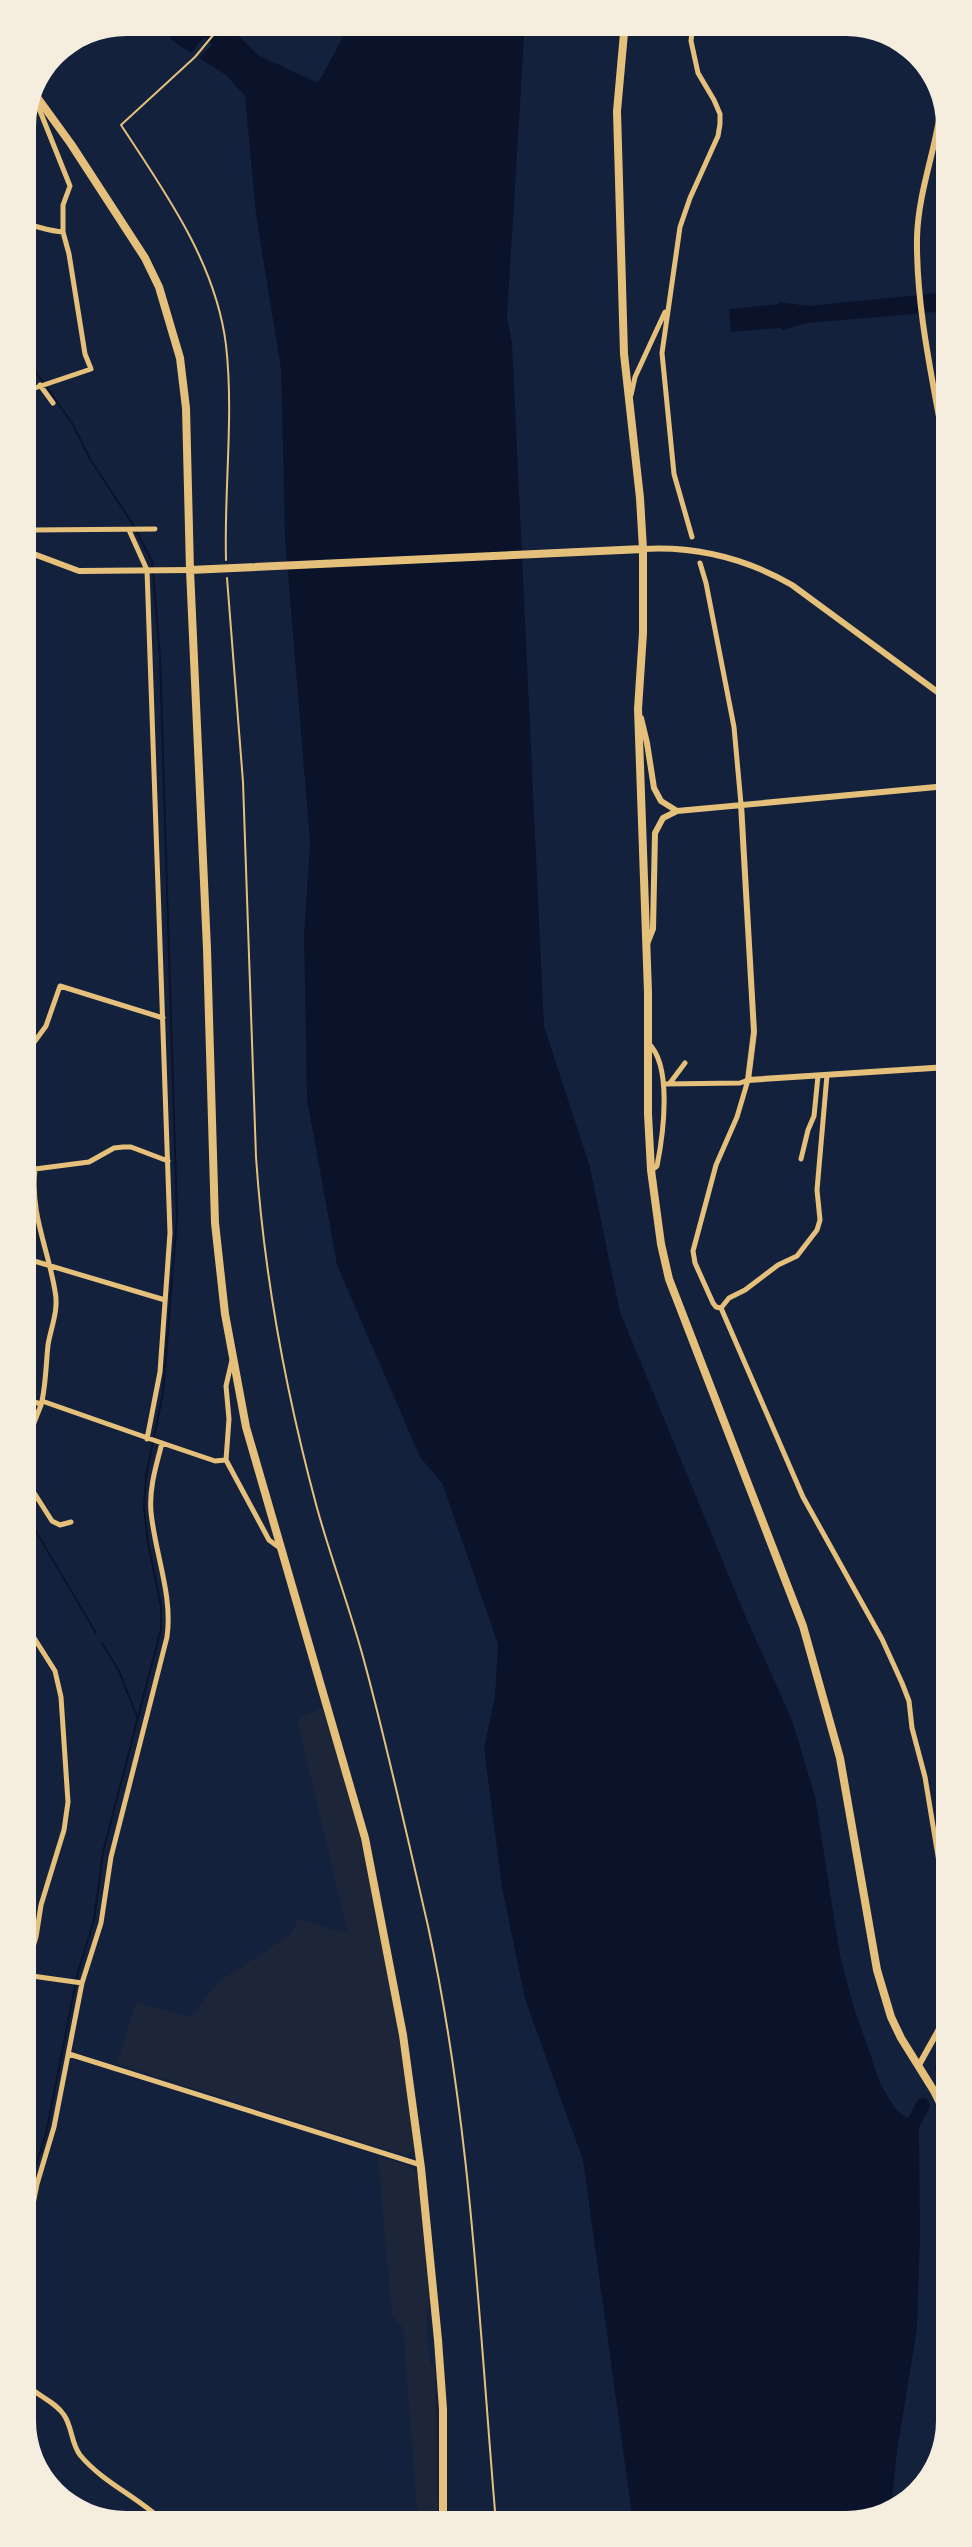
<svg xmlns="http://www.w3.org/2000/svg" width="972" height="2547" font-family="Bitter,serif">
<rect width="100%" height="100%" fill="#14213d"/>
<!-- green -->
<path fill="#1d2539" d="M324,1707l35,127 12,55 27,143 16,113 -2,6 -7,5 -288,-92 19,-62 55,15 26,-34 74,-49 7,-15 50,15 -51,-215z
M378,2156l35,12 5,10 12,129 -4,3 3,49 6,11 3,153h-20l-15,-195 -11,-13z"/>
<!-- water -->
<path fill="#0b132b" d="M167,22h50l-26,31 -21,-14z
M351,22h174l-18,296 5,24 32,684 46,141 30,145 125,303 47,105 23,76 25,160 14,52 27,77 15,25 23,16 1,110 -3,93 -20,122 -6,58 -18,12 -240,1 -50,-362 -58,-161 -23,-112 -18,-139 11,-52 3,-52 -56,-161 -22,-26 -83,-192 -30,-166 -3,-163 6,-94 -25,-305 -4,-168 -25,-154 -11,-119 -19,-21 -27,-17 31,-31 28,28 60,28z
M947,292v19l-139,12 -26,7 -1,-2 -50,4 -2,-23 50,-5v-2l29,4z"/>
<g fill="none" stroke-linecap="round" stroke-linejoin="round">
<!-- stream -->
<path stroke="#0b132b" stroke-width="2" d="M23,343l7,21 42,59 18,36 42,64 20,38 8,96 17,560 -14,176 -17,83 -2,32 4,35 13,63v23l-58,223 -9,68 -17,56 -31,158 -16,48 -5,23
M24,1511l72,122
M102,1643l17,28 19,48
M26,2414c17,48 24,66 64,100"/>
<!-- river -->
<path stroke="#0b132b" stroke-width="14" d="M200,22l30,32
M942,2068l7,-14
M905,2139l18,-34"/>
<!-- path -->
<path stroke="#e5c07b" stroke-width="2" d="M224,22l-29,35 -74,68c44,67 95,138 105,220 8,71 -2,143 0,215
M227,578l16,204 13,375c8,119 30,236 61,351 15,54 35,106 49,160 23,86 42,172 62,258 43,197 51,398 68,597"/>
<!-- minor -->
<path stroke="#e5c07b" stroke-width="5" d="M22,224c14,1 25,7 41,8
M40,385l13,18
M23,392l68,-23 -6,-15 -16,-100 -6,-22v-27l7,-19 -34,-85
M631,395l4,-18 30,-65
M129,530l18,40 23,663 -10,139 -13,67
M23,533l9,-3 123,-1
M692,537l-18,-63 -12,-121 18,-126 10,-29 28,-62 2,-12v-10l-6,-14 -16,-27 -7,-32 2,-19
M700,563l6,20 28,144 7,77
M648,1043c25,22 15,93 9,123l-5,4
M24,1056l22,-30 14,-40 103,32
M748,1080l-11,37 -21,48 -23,86 2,12 18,40 3,4 5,1 82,189 79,142 20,44 7,18 3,27 13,49 15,91 9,15
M670,1083l15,-20
M663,1084l77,-1 8,-3
M801,1159l7,-29 6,-14 4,-40
M24,1258l141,42
M721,1308l8,-10 16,-8 33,-25 19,-9 20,-26 3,-10 -3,-30 10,-115
M232,1360l-6,26 3,33 -3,41 43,80 11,8
M24,1399l17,5 1,-3 120,42 53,18 11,-1
M42,1401c4,-19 4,-37 6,-56 3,-18 11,-35 7,-54 -7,-43 -25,-77 -20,-122l54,-7 25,-14 9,-1h8l37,14
M24,1448l17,-43
M24,1477l28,44 8,4 11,-3
M24,1622l31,49 6,26 7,105 -4,28 -23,75 -5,32 -11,35
M25,1975l57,8
M69,2054l352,111
M25,2244l12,-60 17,-57 28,-144 19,-60 10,-66 56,-220c6,-42 -12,-83 -16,-125 -2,-24 5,-46 11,-69
M26,2384c11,12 29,17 38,31 8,11 7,28 16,40 24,29 61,43 87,70"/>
<!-- tertiary -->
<path stroke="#e5c07b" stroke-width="6" d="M943,93c-4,49 -25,96 -26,145 -1,75 18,151 30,224
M643,549c54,-3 102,9 149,36l155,114
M23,550l56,21 111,-1
M641,718l6,25 7,45 7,13 16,10
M741,804l13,228 -6,48 200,-13
M647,944l6,-15 2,-96 8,-15 14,-7 270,-25
M919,2065l30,-54"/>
<!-- primary -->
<path stroke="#e5c07b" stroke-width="8" d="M625,22l-8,89 7,243 16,144 3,51v84l-5,76 10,283v122l3,56 10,74 8,35 134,347 37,132 37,212 14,47 10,21 33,53 8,16 8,27
M34,93l37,51 74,114 14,29 21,71 6,50 4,162 17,379 8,274 10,91 21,113 119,411 38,197 18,133 17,172 5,69v114
M190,570l453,-21
M948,2426l2,-9"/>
</g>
<!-- crop -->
<path d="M0 0H972V2547H0ZM126 36H846A90 90 0 0 1 936 126V2421A90 90 0 0 1 846 2511H126A90 90 0 0 1 36 2421V126A90 90 0 0 1 126 36Z" fill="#f5edde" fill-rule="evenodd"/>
</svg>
